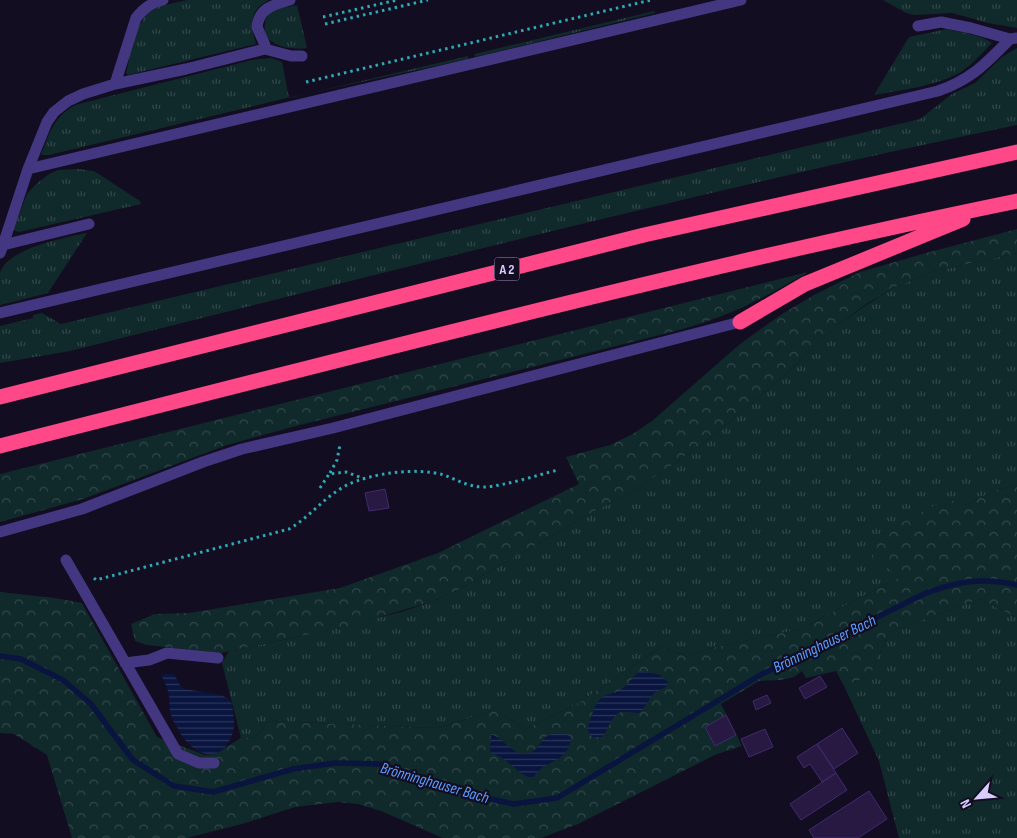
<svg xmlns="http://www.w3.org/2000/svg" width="1017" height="838" font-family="'Sofia Sans Condensed',sans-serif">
<defs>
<pattern id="grass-tufts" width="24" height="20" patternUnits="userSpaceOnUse" patternTransform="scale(1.25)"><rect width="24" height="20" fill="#10292b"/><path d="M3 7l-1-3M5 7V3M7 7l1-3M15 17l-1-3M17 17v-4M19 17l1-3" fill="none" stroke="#32474b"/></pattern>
<pattern id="forest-crowns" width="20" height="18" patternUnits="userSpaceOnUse" patternTransform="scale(1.25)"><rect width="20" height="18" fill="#10292b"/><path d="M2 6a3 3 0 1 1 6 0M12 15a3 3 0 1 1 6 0" fill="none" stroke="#32474b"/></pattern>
<pattern id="water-rules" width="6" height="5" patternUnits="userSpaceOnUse" patternTransform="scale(1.25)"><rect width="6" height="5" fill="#09153f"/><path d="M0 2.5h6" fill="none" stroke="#2c365c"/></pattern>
</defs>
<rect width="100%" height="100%" fill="#130d21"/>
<!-- grass -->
<path fill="url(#grass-tufts)" d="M187,0h82c-21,10 -18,26 -13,44l-128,31 -2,-2c5,-19 8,-52 27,-63 10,-6 23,-7 34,-10z
M883,0h134v28l-29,-5 -36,-10 -37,2 -9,-2z
M297,5l10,43c-16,3 -46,-2 -42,-24 0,-4 2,-8 5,-11 7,-5 18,-6 27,-8z
M654,11l1,2 -180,44 -1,-3z
M947,29c14,4 33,5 45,14 -10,10 -19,21 -31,29 -25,14 -59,18 -87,23l35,-58z
M1017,48v77c-318,66 -632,148 -947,226l-70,12v-37l33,-8v-3l9,-2 19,11 859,-205 32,-25 23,-11 27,-26z
M468,56v3l-181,39 -238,57h-8c9,-23 12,-37 34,-50l177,-45 19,-2 11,4 7,36z
M78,169l16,2 46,30 1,3 -122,28 -6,-2 14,-36 8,-9 14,-11 9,-4z
M87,233l-39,60 -48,12c0,-10 0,-22 0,-32 6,-24 66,-36 87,-40z
M1017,253v233l-18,3 -35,16 -64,72 -100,52 -93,20 -20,8 -26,-10 -84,57 -51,25 -32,-19 -55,18 -171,-7 -12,16 -15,1 -19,-75 7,-12 59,-12 113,-27 30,-10 27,-12 133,-77 46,-24 72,-50 78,-66 49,-47 32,-22 27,-17 37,-15z
M980,599l37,19v220h-118l-20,-77 -35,-75 26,-10 19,-44z"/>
<!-- forest -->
<path fill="url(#forest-crowns)" d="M1017,229v24l-85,19 -37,15 -27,16 -32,23 -49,47 -78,66 -72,50 -46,24 -133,77 -27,12 -83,24 -127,27 -74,-8 -12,-4 -4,-17 24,-10 34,-1 151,-25 98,-35 141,-69 -13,-27 44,-12 21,-10 21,-14 88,-77 42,-30 32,-19 46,-23 66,-19z
M808,272c-26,15 -51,30 -79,41 -26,11 -53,18 -81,25l-356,89 -65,18 -144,54 -83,23v-48z
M1017,486v132l-37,-19 -91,33 -19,44 -26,10 -8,-15 -30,7 -4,-7 -8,6 -14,3 -21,1 -38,23 21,42 -25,8 -139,70 -37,14h-98l-62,-27 -23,-7 -20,-2 -43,5 -53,17 -55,14h-115l-25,-83 -33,-21 -14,-1v-141l55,6 27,5 75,134 48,18 10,-1 26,-16 15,-1 12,-16 171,7 55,-18 32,19 51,-25 84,-57 26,10 20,-8 93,-20 100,-52 -27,-19 3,-22 71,-37 17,6 35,-16z"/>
<!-- water -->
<path fill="url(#water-rules)" d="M641,671l19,4 8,7 -2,5 -12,6 -11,16 -4,4c-6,0 -12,-2 -17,-1 -11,2 -13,18 -20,25h-10l-5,-8c5,-12 7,-29 19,-34 7,-2 13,-3 18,-8 7,-5 9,-12 17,-16z
M161,674h13l7,13 3,2 38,6 9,6c2,10 5,24 1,34 -11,29 -35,22 -50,1 -3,-6 -9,-14 -11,-21 -2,-6 -1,-13 -2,-19 -1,-8 -5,-15 -8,-22z
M554,733l13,1 4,4c-3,27 -27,20 -38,40 -17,-3 -24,-21 -41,-24l-2,-3 1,-17c15,5 24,27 42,17 9,-6 7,-13 21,-18z"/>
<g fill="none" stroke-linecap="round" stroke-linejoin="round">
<!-- stream -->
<path stroke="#09153f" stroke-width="5.5" d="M0,656l21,3 42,21 28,24 42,56 41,26 39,6 80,-23 42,-6 44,1 45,14 47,17 43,9 43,-6 205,-124 164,-81c33,-12 56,-16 91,-8"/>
</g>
<!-- building -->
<path fill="#271942" stroke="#412b6f" d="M385,489l4,19 -20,3 -4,-18z
M820,676l7,11 -22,12 -6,-11z
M767,695l4,8 -15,7 -3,-9z
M726,715l10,20 -21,11 -10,-19z
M842,728l16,25 -24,16 -17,-25z
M765,729l8,18 -24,10 -8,-18z
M817,744l19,29 -14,9 -12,-18 -6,4 -7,-11z
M836,773l11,17 -46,30 -11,-16z
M869,791l18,28 -29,19h-44l-5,-8z"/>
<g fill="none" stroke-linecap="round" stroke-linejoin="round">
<!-- path -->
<path stroke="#2cabb4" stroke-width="3" stroke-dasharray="2.5 4" stroke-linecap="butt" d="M323,17l74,-17
M325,24l103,-24
M306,82l345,-82
M330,473l7,-13 3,-15
M320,488l9,-14 17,-2 19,7
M94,578l2,2 193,-51c21,-12 36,-33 58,-44 25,-12 70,-18 97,-10 13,5 25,12 40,12 21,-1 53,-12 74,-17"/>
<!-- service -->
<path stroke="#443781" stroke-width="11" d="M918,26l23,-4 30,6 39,11
M265,49v-4l-8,-18c2,-19 16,-22 33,-27
M115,84l21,-66c8,-10 15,-15 27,-18
M28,169l713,-169
M3,245l25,-76 19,-47 7,-10 14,-11 15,-7 32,-10 71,-15 79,-20 26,7h11
M0,253l3,-8 86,-21
M0,313l938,-222c34,-12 47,-27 72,-52l7,-1
M0,532l82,-23 121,-47 39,-13 91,-21 407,-106
M66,560l112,194 21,9h15
M125,663l24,-3 18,-7 51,5"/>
<!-- motorway -->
<path stroke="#ff4888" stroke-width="15" d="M740,322l65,-38 158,-65
M0,397l644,-162 373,-83
M0,446c338,-85 675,-175 1017,-245"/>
</g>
<g text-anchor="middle" stroke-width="4.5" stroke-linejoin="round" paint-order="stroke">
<!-- shield labels -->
<rect fill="#130d21" stroke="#9e93bc" stroke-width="1" x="494.5" y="257.5" width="25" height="23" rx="4"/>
<g font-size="14" font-weight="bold" fill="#d9cdff">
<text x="507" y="274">A 2</text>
</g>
<!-- water labels -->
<g font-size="16" font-style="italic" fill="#5b9eff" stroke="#130d21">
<text transform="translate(824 643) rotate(-26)" y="6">Brönninghauser Bach</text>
<text transform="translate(435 782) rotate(16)" y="6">Brönninghauser Bach</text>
</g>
</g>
<!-- north arrow -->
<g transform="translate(977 798) rotate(243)" stroke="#130d21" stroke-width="4" paint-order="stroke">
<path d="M0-4L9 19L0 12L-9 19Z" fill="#d9cdff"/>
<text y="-8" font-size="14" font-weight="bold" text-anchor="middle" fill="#d9cdff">N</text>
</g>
</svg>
